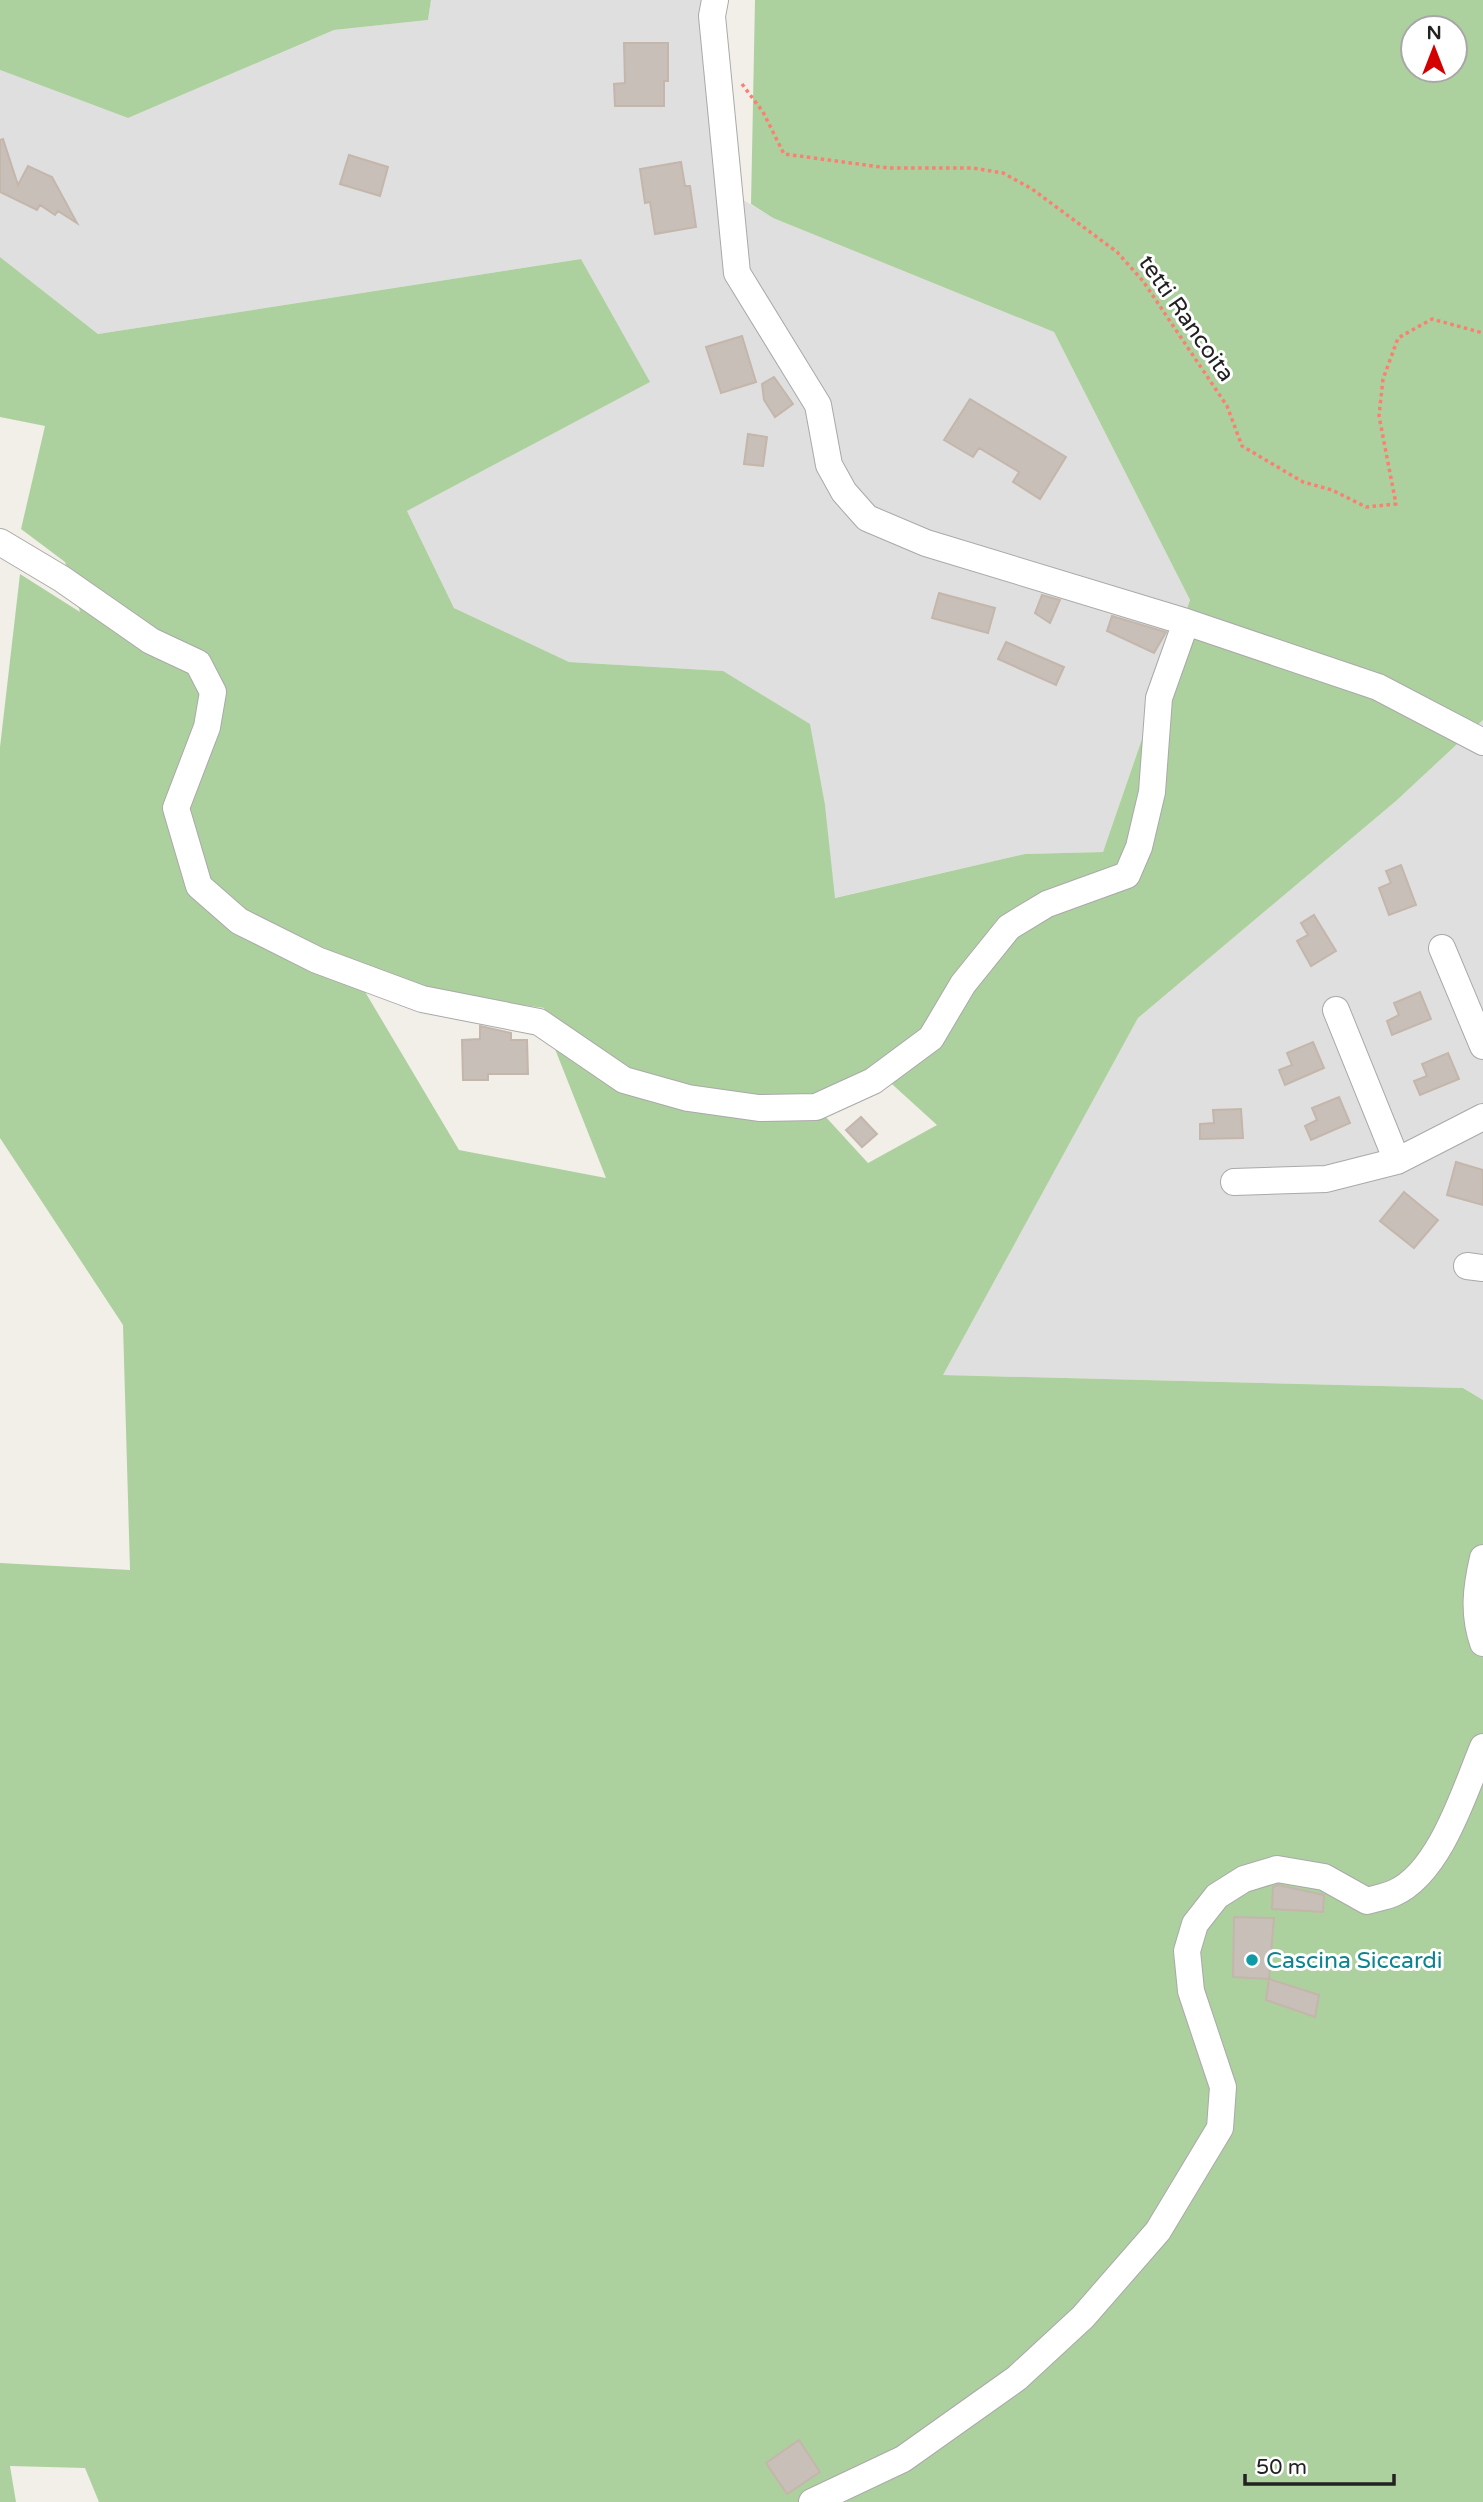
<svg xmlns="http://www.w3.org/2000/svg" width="1483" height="2502" font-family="'Varela Round',sans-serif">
<rect width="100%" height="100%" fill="#f2efe9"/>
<!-- residential -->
<path fill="#e0dfdf" d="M431,0h275l11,184 56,34 281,114 136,268 -87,252 -78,2 -191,44 -9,-93 -102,-134 -154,-9 -115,-54 -47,-97 242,-129 -68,-123 -483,75 -98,-77v-187l128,48 206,-88 94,-10z
M1483,720v680l-20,-12 -521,-13 196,-357 258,-217z"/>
<!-- forest -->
<path fill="#add19e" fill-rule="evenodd" d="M0,0h431l-3,20 -94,10 -206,88 -128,-48z
M755,0h728v720l-87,81 -258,217 -195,357 520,13 20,12v1102h-1384l-14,-34 -75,-2 6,36h-16v-939l130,7 -7,-245 -123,-187v-391l20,-173 60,38 -15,-50 -44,-33 24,-103 -45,-9v-160l98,77 483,-75 69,123 -243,129 47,97 115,54 154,9 87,53 15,81 10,93 190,-44 78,-2 87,-252 -136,-268 -281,-114 -22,-14zM1413,28h42v42h-42zM364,990l60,1 120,17 11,41 51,129 -147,-28zM872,1066l65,59 -69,38 -44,-48z"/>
<!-- building -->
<path fill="#c7bfb8" stroke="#c4b6ab" stroke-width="2" d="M624,43h44v38h-4v25h-49l-1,-22 11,-1z
M3,139l15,46 10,-19 24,11 25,46 -19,-12 -3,4 -15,-10 -3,5 -37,-18v-52z
M349,155l39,12 -8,29 -40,-12z
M681,162l4,24h5l6,41 -41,7 -5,-32 -5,1 -5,-34z
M742,336l14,46 -35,11 -15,-46z
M774,377l19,27 -18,13 -11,-17 -2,-16z
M970,399l96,58 -26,42 -27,-17 6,-10 -40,-24 -6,9 -29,-17z
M748,434l19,3 -4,29 -19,-2z
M939,593l56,15 -7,25 -56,-15z
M1042,595l18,5 -10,23 -15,-10z
M1112,616l54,16 -12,21 -47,-22z
M1006,642l58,25 -8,18 -58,-26z
M1401,865l15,40 -27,10 -10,-27 12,-5 -5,-12z
M1314,915l22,36 -25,15 -14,-25 11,-6 -7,-12z
M1420,992l11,27 -39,16 -5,-14 12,-6 -5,-12z
M480,1026l31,7v7h16l1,34h-40v6h-25l-1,-40 18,-1z
M1313,1042l11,26 -39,17 -6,-15 13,-5 -5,-12z
M1448,1053l11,26 -39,16 -6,-14 13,-5 -5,-12z
M1339,1097l11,26 -39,17 -6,-14 12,-6 -5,-12z
M1241,1109l2,29 -43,1v-15l14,-1 -1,-13z
M861,1117l16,17 -15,13 -16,-17z
M1456,1162l27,8v35l-36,-10z
M1404,1192l34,28 -24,28 -34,-27z
M1278,1885l46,10 -1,17 -51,-3 1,-22z
M1234,1917l40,1 -5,61 -36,-2z
M1269,1979l50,16 -4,22 -49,-17z
M799,2440l21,32 -33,22 -21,-31z"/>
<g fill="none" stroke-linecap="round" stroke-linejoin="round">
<!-- minor casing -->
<g stroke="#a9a9a9" stroke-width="28">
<path id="minor" d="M715,0l-3,16 25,257 81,132 11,60 15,27 23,26 59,25 260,79 192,65 105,55
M0,542l62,37 89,62 47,22 15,29 -6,35 -31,81 23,78 40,35 78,39 105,39 117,23 85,58 64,18 71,10 57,-1 57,-26 58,-43 32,-54 46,-57 38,-23 80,-29 12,-28 13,-55 7,-94 27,-76
M1442,948l41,98
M1336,1010l61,151
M1234,1182l92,-3 71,-18 86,-44
M1467,1266l16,2
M1483,1558c-7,30 -10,56 0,85
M812,2502l91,-43 114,-81 66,-61 75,-86 62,-103 3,-41 -32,-96 -4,-40 8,-27 22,-28 27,-17 33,-10 47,8 43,24c9,-3 18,-4 27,-8 46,-20 71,-103 89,-146"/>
</g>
<!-- path -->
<path stroke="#fa8072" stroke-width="3.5" stroke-dasharray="3.5 3.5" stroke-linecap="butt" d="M742,84l21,28 21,42 104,14h85l30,5 29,16 85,63 26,29 84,125 15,40 61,36 29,8 34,17 30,-3 -17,-88 4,-37 15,-41 34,-19 51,14"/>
<!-- minor -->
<use href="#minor" stroke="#fff" stroke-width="26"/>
</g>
<!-- markers -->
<circle fill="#0f9aa8" stroke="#fff" stroke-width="2.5" cx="1252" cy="1960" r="7"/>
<g text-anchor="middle" stroke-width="6" stroke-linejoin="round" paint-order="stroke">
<!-- street labels -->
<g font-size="23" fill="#222" stroke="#fff">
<text transform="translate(1187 318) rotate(55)" y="8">tetti Rancoita</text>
</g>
<!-- culture labels -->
<g font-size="23" fill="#0d838f" stroke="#fff" text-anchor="start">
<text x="1266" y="1968">Cascina Siccardi</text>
</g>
</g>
<!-- north arrow -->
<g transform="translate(1434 49)"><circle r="33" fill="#ffffff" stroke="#a7a7a7" stroke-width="2"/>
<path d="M0-5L12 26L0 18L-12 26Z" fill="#d40000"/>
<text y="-10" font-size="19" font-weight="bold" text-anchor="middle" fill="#222222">N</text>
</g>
<!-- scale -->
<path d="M1245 2474v10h149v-10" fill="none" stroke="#222222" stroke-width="3.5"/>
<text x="1256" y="2474" font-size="21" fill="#222222" stroke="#ffffff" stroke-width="5" paint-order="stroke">50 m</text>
</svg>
